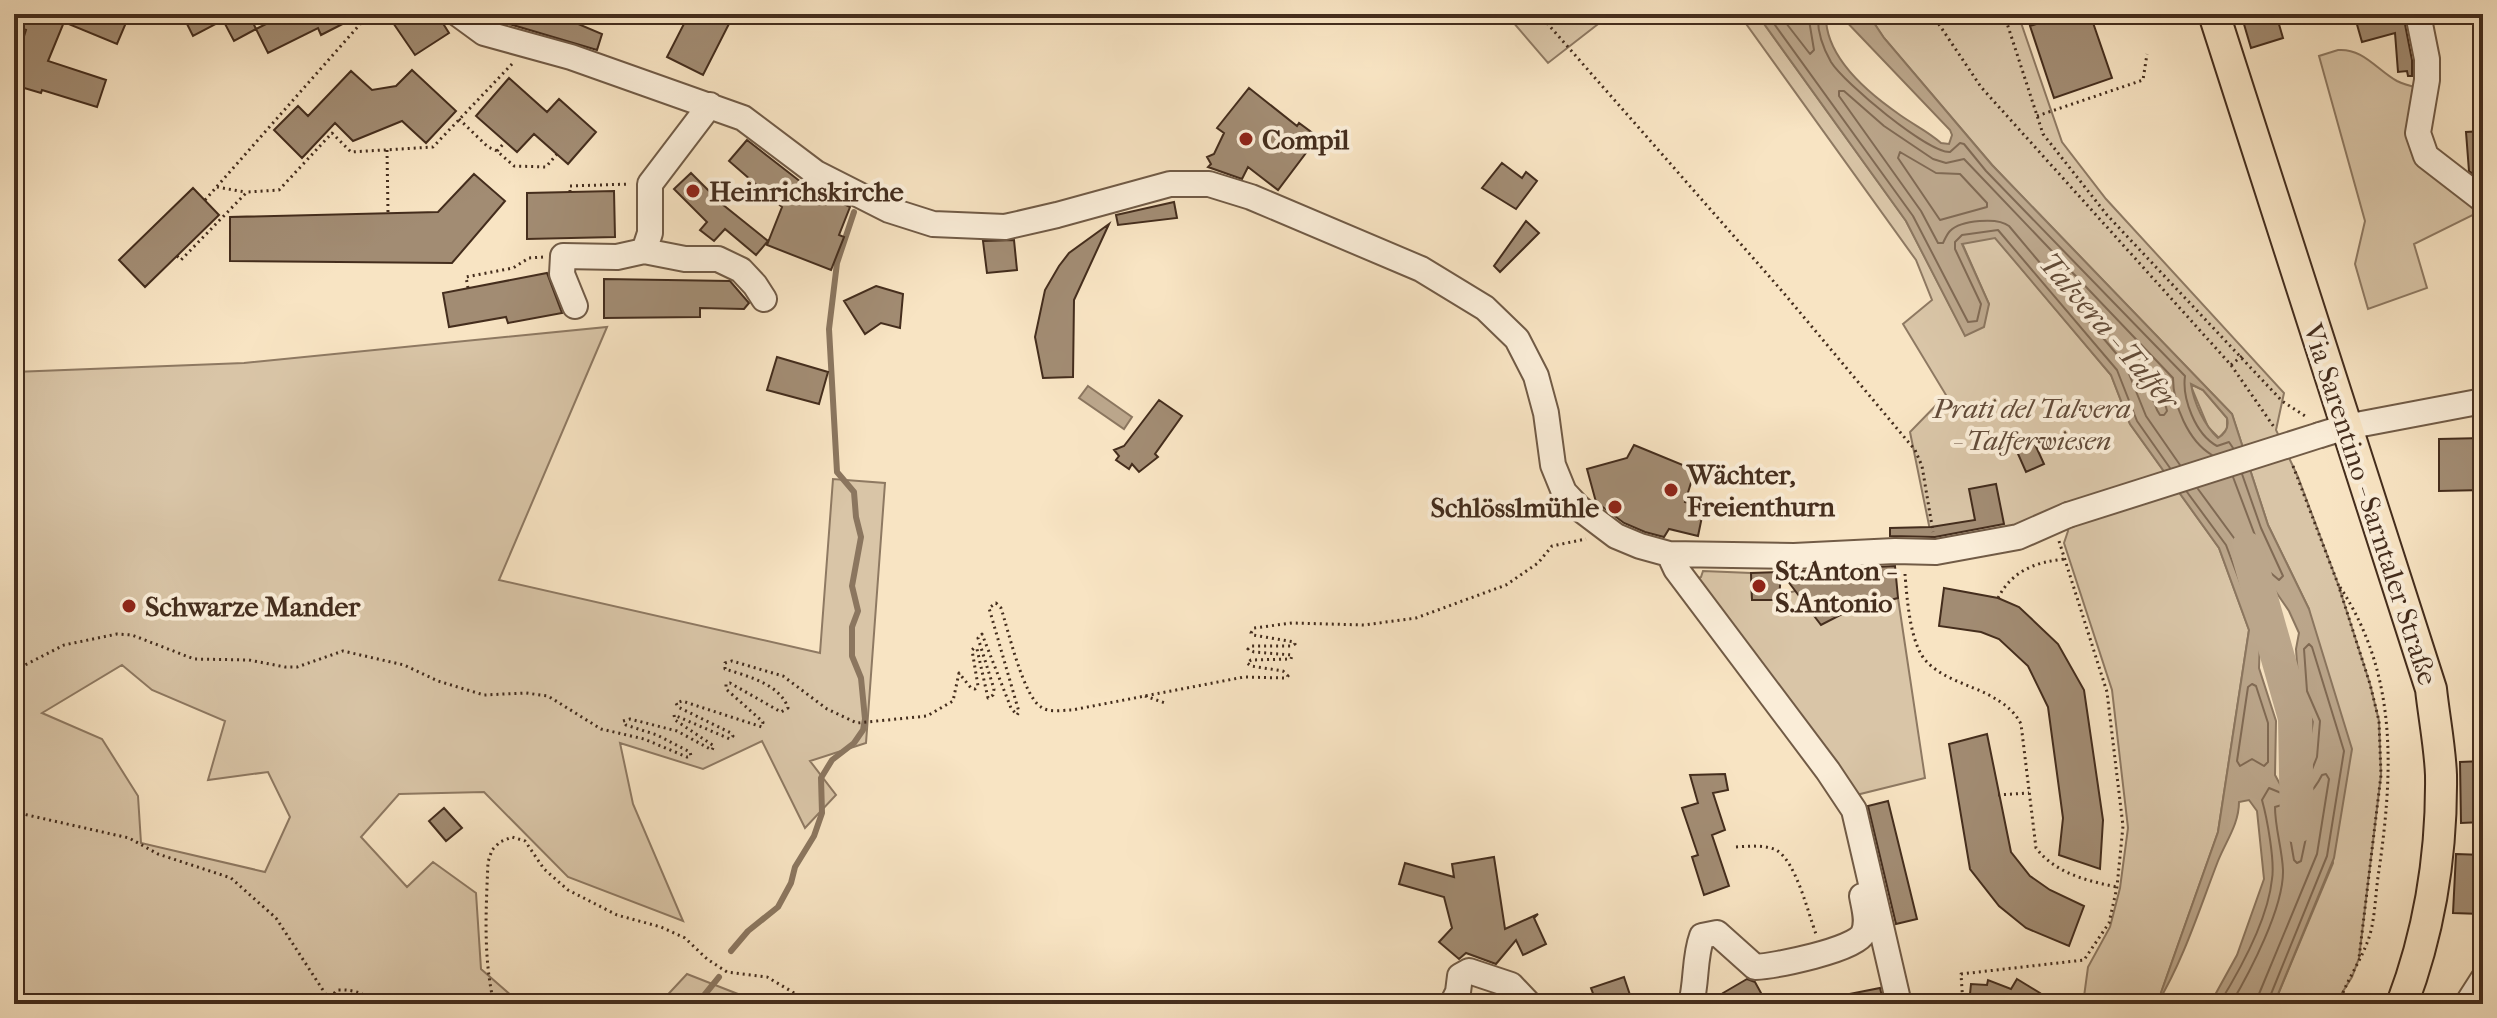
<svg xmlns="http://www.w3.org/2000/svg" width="2497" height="1018" font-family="'IM FELL French Canon',serif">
<rect width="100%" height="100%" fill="#f8e4c3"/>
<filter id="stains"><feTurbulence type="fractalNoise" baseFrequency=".0025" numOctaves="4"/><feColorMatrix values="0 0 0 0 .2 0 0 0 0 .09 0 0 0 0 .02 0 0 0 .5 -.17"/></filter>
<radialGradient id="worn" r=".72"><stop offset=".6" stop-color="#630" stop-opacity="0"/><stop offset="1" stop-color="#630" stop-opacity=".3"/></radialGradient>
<!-- green -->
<path fill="#d9c5a7" stroke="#8e7962" stroke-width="2" fill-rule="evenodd" d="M1506,14h105l-63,49z
M1739,14h18l149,207 59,114 24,-31 -27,-61 33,-6 116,138 19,49 89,124 30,82 -31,202 -61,172h-74l5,-37 22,-40 10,-39 8,-60 -16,-138 -48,-147 4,-12 -6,-19 -53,18 -76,15 -23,-113 36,-37 -43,-71 29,-24 -16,-40z
M1868,14h150l44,128 44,57 178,194 -8,37 22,47 40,107 32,100 9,37 2,54 -22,183 -7,19 -17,27h-61l59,-141 -24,-254 -41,-84 -36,-111 -240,-249 -108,-127z
M2338,50c25,-2 39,20 59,31 8,4 18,6 26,8l-5,44 65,77 -69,34 13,44 -59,21 -13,-45 10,-43 -46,-165z
M607,327l-108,253 321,73 13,-174 52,4 -19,260 -56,18 26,34 -31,33 -43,-87 -59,28 -83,-26 13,61 50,117 -115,-44 -84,-85 -85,2 -38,43 46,50 26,-25 43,31 5,76 40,35h-507v-632l230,-9zM122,665l30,25 73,31 -17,59 60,-8 22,45 -25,55 -124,-29 -3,-47 -36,-57 -60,-26z
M2190,384l13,6 24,28v11l-8,9 -11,-11z
M1703,571l48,2 1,27h27l1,-5 19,-5 75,12 24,-4 27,180 -73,18 -155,-217 4,-2z
M687,974l51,20 -8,10h-71z"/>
<!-- water -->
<path fill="#bba68b" stroke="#8b765f" stroke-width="2" fill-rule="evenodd" d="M1757,14h69c-2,42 42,79 74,101 14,10 29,17 41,28l8,1 3,-9 -2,-5 -111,-116h29l16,24 108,127 240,249 36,111 41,84 43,140 -18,109 -60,146h-64l27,-49 27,-76 -7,-68 -8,-11 -10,2c0,22 -13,39 -21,59 -19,49 -34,98 -61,143l61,-172 31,-202 -30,-82 -89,-124 -19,-49 -116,-137 -33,6 27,60 -5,23 -19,9 -59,-115zM2191,384l12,6 24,28c2,8 -1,15 -9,20 -14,-13 -24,-35 -27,-54zM2260,576l7,3 22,32 10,22 -3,16 3,43 14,30 -8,49 -4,7 -16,10 -4,-2 -6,-11 1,-54 -17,-53 2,-58 -3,-30z
M1088,386l44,31 -8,12 -45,-31z"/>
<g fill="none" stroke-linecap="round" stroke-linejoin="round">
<!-- shore -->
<path stroke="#806a54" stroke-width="2" d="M1767,14l146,202 55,106 9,-1 4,-17 -26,-55v-7l7,-7 36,-5 119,140 20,51 33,47
M1779,14l31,40 4,-4 -6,-36
M1818,14c-1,17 5,34 13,48 13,21 97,91 119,90l10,-9 4,1 22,27 199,205c-3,22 10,58 32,70l12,-4 4,6
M1900,152l36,21 24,1 27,29v4l-47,13 -42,-62z
M2146,370l14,13 7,28 -3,4h-4l-3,-5 -14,-35z
M2180,465l-34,-49 -21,-52 -116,-138c-11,-9 -48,-6 -59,5 -3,3 -5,8 -7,12h-5l-17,-32 -82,-115v-5h5l40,35 49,33 13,4 18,-4 209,219c0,26 15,63 39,77
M2198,489l36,49 9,23 5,2 12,-5 2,-4 -29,-77
M2187,492l39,53 18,48 4,2 3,-3 -1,-15 6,-7 10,-1 13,11 4,-4 -22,-48 -19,-54
M2252,684l4,2 12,37v39l-4,4 -12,-7 -12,7 -3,-5 11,-74z
M2308,810l3,4 -10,47 -4,2 -3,-3 -7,-40z
M2219,1004c21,-34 49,-85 53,-125 3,-18 -5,-61 -10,-79l7,-12 17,7 21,-13 10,-25 3,-36 -13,-30 -3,-42 5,-5 3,3 32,104 -17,105 -60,148
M2231,1004c19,-32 53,-97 52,-134 -1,-22 -8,-42 -8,-63 24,-8 34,-6 47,-32l4,-1 3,5 -12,75 -58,140 -2,10"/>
<!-- stream -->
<path stroke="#8b765f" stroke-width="6" d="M731,951l17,-20 30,-24 13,-24 4,-16 19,-31 8,-23 -1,-35 11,-18 22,-17 9,-13 2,-11 -4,-41 -9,-22v-29l6,-16 -6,-25 9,-49 -5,-20 -2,-25 -17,-20 -8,-143 8,-66 17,-51
M697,1004l22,-27"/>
<!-- river -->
<path stroke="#bba68b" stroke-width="34" d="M2247,549l48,169 2,108"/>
</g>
<!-- building -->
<path fill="#a28c73" stroke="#442d1d" stroke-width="2" d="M18,14h100l10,4 -11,26 -53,-22 -16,39 58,19 -9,27 -55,-17 -1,3 -27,-8v-17l12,-38 -12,-4z
M182,14h67l7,15 -22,12 -11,-21 -30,16z
M286,14h76l-41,21 -3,-7 -50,25 -12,-24z
M387,14h50l12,19 -34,22z
M514,14h52l-2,4 38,16 -5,16 -91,-27z
M689,14h45l-31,61 -36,-18z
M2056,14h34l22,64 -58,20 -24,-72 27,-9z
M2241,14h35l7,24 -32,10z
M2354,14h49l9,46v16h-4l-1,-5 -9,1 -3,-39 -33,9z
M412,70l44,41 -30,32 -24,-22 -49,20 -18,-18 -33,35 -28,-28 24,-24 10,10 43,-45 21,19 24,-4z
M509,78l38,34 12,-13 37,33 -28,32 -34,-30 -17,18 -41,-36z
M1249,88l48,38 2,-3 19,14 -40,53 -30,-23 -6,12 -34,-12 3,-3 -4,-7 7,-3 10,-21 -7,-5z
M2483,131v50l-14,-10 -3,-39z
M747,140l59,46 44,21 -11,28 5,2 -13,33 -64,-25 15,-38 -53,-46z
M1502,163l20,15 4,-6 11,9 -21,28 -34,-21z
M691,173l31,31 46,37 -12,14 -31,-26 -11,12 -14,-11 7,-8 -33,-33z
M474,174l31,27 -53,62 -222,-2v-44l208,-5z
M193,188l26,27 -74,72 -26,-27z
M614,191l1,46 -88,2v-46z
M1174,202l3,16 -59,7 -2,-10z
M1526,221l13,12 -39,39 -6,-6z
M1109,224l-35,76 -1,77 -30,1 -8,-41 10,-47 14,-24 10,-13z
M1014,240l3,30 -30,3 -4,-32z
M547,273l15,40 -54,10 -2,-6 -57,10 -6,-34z
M604,279l126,2 19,22 -5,6 -44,-1v9l-96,1z
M876,286l27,8 -3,34 -19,-5 -16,11 -21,-33z
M777,357l51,15 -9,32 -52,-14z
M1159,400l23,16 -27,38 3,3 -19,15 -7,-8 -3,5 -13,-9 3,-4 -5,-6 10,-4z
M2483,438v52l-44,1v-52z
M2033,440l11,24 -18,8 -11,-25z
M1634,445l61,25 -10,32 19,5 -6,29 -29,-7 -5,8 -19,-5 -21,-9 -28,-21 -9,-33 40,-11z
M1996,484l8,40 -69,13 -45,-1v-8l41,-1 44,-7 -6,-31z
M1895,566l3,32 -50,13 -27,14 -40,-53z
M1781,572l-2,28h-27l-1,-27z
M1944,588l54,10 21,9 39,37 26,46 19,130 -3,49 -41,-14 4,-37 -15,-111 -20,-41 -29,-27 -18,-7 -42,-6z
M1987,734l24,118 19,24 20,14 34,16 -15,40 -43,-18 -27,-22 -29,-37 -21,-125z
M2483,761v61l-22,1 -1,-61z
M1725,774l3,16 -15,3 12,37 -13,5 17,51 -25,9 -12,-38 6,-2 -16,-47 16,-5 -8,-28z
M1888,801l29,118 -21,5 -28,-118z
M444,808l18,20 -16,13 -17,-20z
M2456,854l27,1 -2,59 -28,-1z
M1494,857l11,72 33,-15 -4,4 12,26 -23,11 -7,-15 -20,24 -30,-11 -7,6 -20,-17 13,-14 -8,-31 -45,-13 6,-21 49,14 -2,-13z
M1624,977l9,27h-36l-6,-16z
M1747,979l8,3 12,22h-38l-6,-11z
M2017,979l23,14 -7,11h-64l2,-20 16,1 1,-5 23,9z
M1880,988l4,16h-50v-7z"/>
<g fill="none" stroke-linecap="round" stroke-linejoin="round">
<!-- minor casing -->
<g stroke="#715b46" stroke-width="28">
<path id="minor" d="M458,14l26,19 87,24 172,61 73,55 73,37 44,14 72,3 52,-12 113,-31h39l42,13 170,72 64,39 32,31 19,37 10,37 7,52 11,27 15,16 37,28 24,10 29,8 125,2 101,-5 41,1 82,-15 50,-22
M2418,14l9,45v21l-9,53 8,23 57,44
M644,251l6,-18v-49l60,-79
M575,306l-13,-32 1,-18 54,1 27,-6 41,8h33l23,11 14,15 9,14
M2320,435l26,-8 137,-26
M1669,554l7,15 152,202 26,39 45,194
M1452,1004l6,-12 2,-16 9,-5 42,14 18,19
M1691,1004c6,-23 3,-46 11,-68l15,-3 38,34c20,-1 100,-17 108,-33 6,-12 1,-26 -1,-38
M2467,1004l16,-25"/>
</g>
<!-- major casing -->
<g stroke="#442d1d" stroke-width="34">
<path id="major" d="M2214,14l217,675c3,28 9,58 10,86 1,79 -11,155 -39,229"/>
</g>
<!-- path -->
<path stroke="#442d1d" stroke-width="3" stroke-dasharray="2 4" stroke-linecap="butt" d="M1539,14l243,277 133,159 7,16 11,66
M1932,14l49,73 250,278 43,62
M2004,14l39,120 64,81 175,186 23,15
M2037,116l106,-36 4,-26
M459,119l29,28 9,4 17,15 32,1 11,-13
M387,150l1,63
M497,151l8,-9
M217,187l28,5
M570,192v-6l60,-2
M205,200l164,-186
M177,256l4,4 66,-68 32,-2 53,-57 19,19 82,-5 79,-83
M468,288l-2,-11 47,-9 16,-10 14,-1
M2231,365l11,-9
M2293,466l45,118 32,100 9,37 2,54 -22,183
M1905,574c2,24 5,73 23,89 16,16 42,22 61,32 14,8 24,14 32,29l15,124c19,25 51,33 81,39
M1998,598c14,-27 37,-36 67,-39
M14,668l9,-2 41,-21 53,-11 15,1 62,24 55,1 36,7h12l46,-16 61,14 34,16 46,14 42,-2 22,3 53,33 43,10 43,18 4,-1 -1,-4 -33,-17 -31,-10 -3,-4 7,-2 47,12 35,19 2,-4 -39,-26 -1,-5 56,24 3,-3 -2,-3 -53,-26 -2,-4 6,-2 80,26 1,-5 -37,-33v-5l4,-1 51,29 7,-4c-8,-24 -41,-32 -63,-39v-6l7,-2 51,15 44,33 30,14 70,-7 26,-15 6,-28 12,15 4,1 3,-3 -6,-36 2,-2 3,1 11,49 5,-3 1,-6 -16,-51 4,-4 29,74 6,7 2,-3 -30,-104 7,-5 5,5c7,21 22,88 40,99 8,6 21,3 31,3l172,-33 40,1 4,-2 -5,-5 -32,-5 -4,-3 4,-3 40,-1 1,-4 -38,-3 -6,-3 4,-3h39l4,-2 -1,-2 -41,-7 -2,-2 3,-5 38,-5 72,2 52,-7 90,-33 32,-22 14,-17 34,-7
M1145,696l20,7
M1998,795l31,-2
M14,812l115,26 29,16 73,24 45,40 56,86
M1736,847c13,-1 26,-2 38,2 21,8 34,64 42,85
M330,998l7,-8c17,-1 28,4 42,14
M494,1004c-11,-47 -8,-94 -6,-142l4,-12 8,-8 12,-5 13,4 19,28 24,21 49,25 44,12 24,11 22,21 20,13 40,5 46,27
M1963,1004l-2,-30 123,-14 25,-37 8,-36 6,-61 -16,-134 -48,-151
M2339,1004c6,-21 20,-40 28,-61 8,-19 8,-45 11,-66 15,-102 21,-200 -38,-290"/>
<!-- minor -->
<use href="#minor" stroke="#faedd8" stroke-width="24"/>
<!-- major -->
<use href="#major" stroke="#f8e4c3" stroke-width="30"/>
<!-- minor-bridge casing -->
<g stroke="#715b46" stroke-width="28" stroke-linecap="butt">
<path id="minor-bridge" d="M2068,515l252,-80"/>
</g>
<!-- minor-bridge -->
<use href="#minor-bridge" stroke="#faedd8" stroke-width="24"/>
</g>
<!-- markers -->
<g fill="#8f2418" stroke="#faedd8" stroke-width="3">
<circle cx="1246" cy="139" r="8"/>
<circle cx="693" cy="191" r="8"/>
<circle cx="1671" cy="490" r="8"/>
<circle cx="1615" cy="507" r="8"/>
<circle cx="1759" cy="586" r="8"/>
<circle cx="129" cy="606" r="8"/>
</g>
<g text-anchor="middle" stroke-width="8" stroke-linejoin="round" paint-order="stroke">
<!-- poi labels -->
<g font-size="28" font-weight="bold" fill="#442d1d" stroke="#faedd8" text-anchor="start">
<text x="1262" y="149">Compil</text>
<text x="709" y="201">Heinrichskirche</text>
<text x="1687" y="484">Wächter,<tspan x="1687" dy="32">Freienthurn</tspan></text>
<text x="1599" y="517" text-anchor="end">Schlösslmühle</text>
<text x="1775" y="580">St.Anton -<tspan x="1775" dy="32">S.Antonio</tspan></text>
<text x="145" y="616">Schwarze Mander</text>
</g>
<!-- park labels -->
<g font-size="28" font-style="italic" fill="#624b39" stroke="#faedd8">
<text x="2032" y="418">Prati del Talvera<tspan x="2032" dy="32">- Talferwiesen</tspan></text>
</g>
<!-- street labels -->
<g font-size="28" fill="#442d1d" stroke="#faedd8">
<text transform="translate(2371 504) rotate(72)" y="10">Via Sarentino - Sarntaler Straße</text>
</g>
<!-- water labels -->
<g font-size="30" font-style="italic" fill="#624b38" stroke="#faedd8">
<text transform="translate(2109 331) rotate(49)" y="10">Talvera - Talfer</text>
</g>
</g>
<!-- margin -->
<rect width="2497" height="1018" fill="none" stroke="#f8e4c3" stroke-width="48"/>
<rect x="16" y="16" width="2465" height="986" fill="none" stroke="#442d1d" stroke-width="4"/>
<rect x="24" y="24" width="2449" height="970" fill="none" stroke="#442d1d" stroke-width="2"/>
<rect width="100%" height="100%" filter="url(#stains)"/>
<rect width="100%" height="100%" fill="url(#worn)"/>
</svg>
